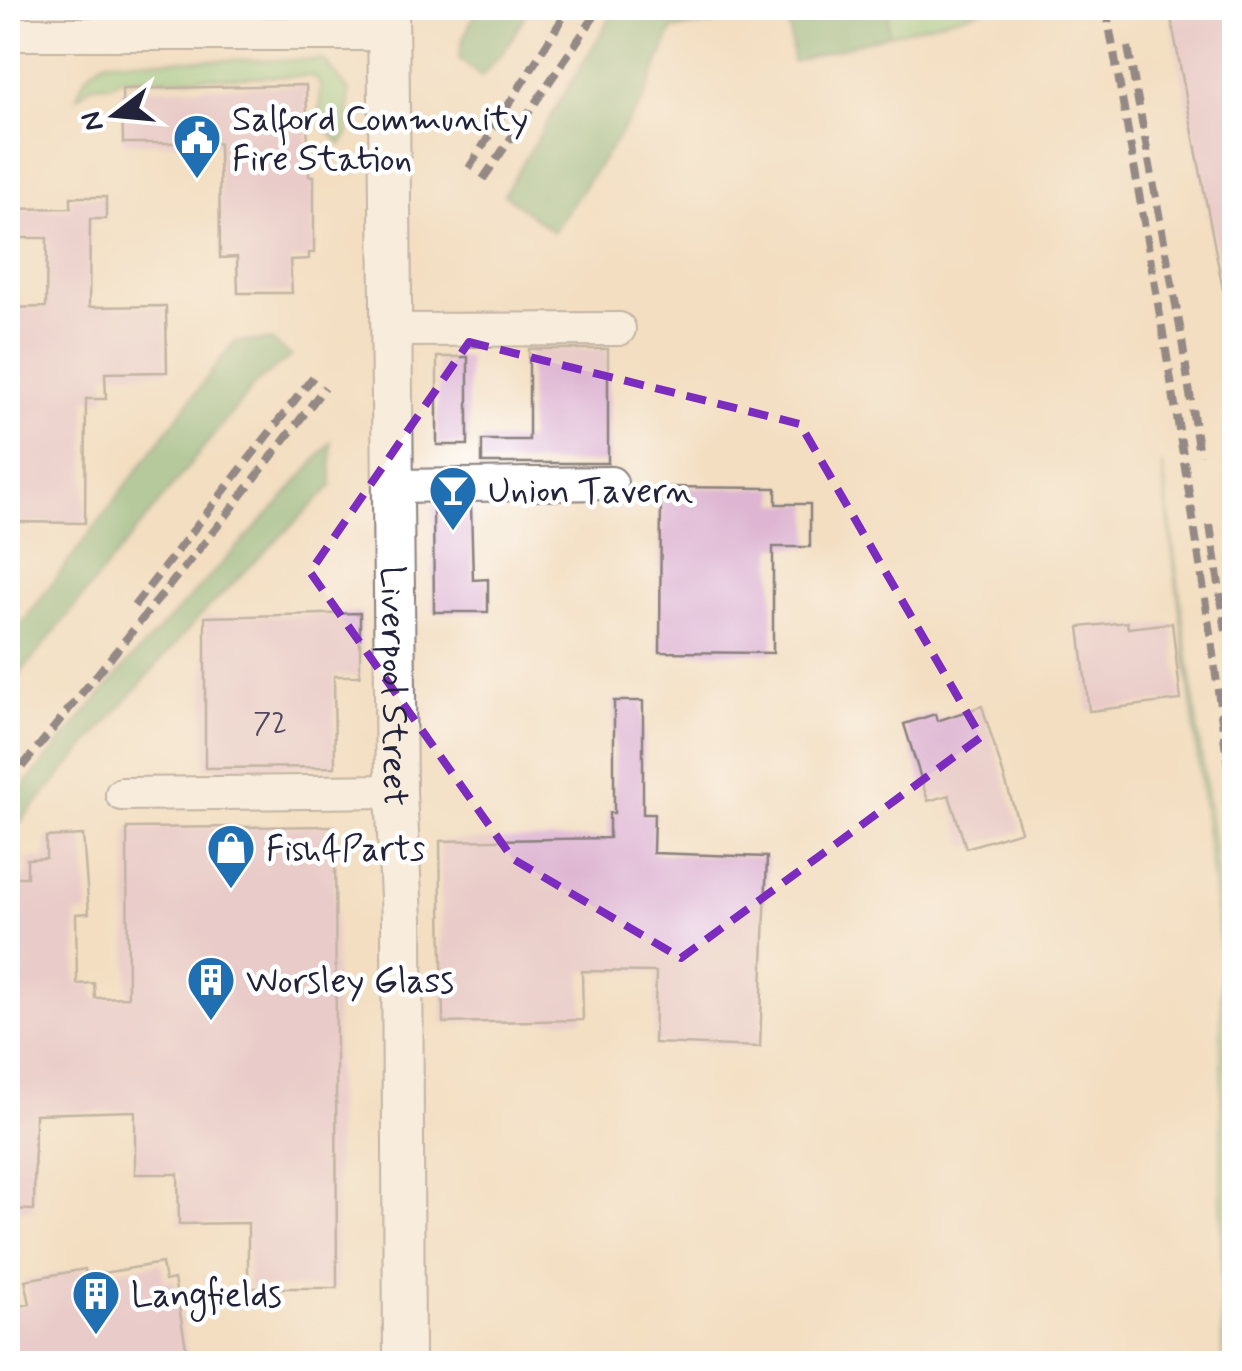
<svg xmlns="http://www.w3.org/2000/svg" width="1242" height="1371" font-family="Mynerve,sans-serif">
<rect width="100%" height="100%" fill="#fff"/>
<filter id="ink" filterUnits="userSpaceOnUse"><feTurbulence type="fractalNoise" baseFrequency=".01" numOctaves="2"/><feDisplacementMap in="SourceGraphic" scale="20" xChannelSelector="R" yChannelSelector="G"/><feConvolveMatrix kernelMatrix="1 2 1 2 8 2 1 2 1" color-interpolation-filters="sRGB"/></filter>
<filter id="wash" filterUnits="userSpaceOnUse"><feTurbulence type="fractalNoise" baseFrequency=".0048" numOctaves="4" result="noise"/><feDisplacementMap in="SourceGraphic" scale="40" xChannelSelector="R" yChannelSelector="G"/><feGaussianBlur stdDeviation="2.25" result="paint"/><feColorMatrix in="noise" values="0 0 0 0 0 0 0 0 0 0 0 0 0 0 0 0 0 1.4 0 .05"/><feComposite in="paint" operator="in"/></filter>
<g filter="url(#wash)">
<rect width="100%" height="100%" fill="#f3dec1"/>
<!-- green -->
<path fill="#89cc85" stroke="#567760" stroke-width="2.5" d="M888,8h102l-102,27z
M107,60h217l25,31 -1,44 -7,9 -20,-20 -1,-40 -6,-8 -194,3 -8,5 -20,1 -15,12c5,-18 13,-29 30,-37z
M1162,464l66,488 6,88v323h-12l-1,-412z"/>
<!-- forest -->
<path fill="#6eb072" stroke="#486956" stroke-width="2.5" d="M478,8h51l-22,39 -26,30 -22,-18 4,-21z
M616,8h272v27l-95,27 -5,-50 -116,18 -29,71 -90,131 -49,-38z
M271,340l20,16 -35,27 -248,306v-47l226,-300z
M331,442l1,44 -132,130 -192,220v-31l116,-138 156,-165z"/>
<g id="blocks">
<!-- building -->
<path fill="#deb5d2" d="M1169,8h65v281l-11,1z
M306,85l3,91h5v77h-5v6l-19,1 2,33h-54l-1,-36 -17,1 -1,-115h-96l-1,-54z
M71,197h35v22h-16l-1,88 77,-1 1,66 -62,1 1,26h-20l-1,124 -77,-1v-92h3l-1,-48h-2v-74l38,-1 1,-69h-39v-29l63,-1z
M529,349h79v114h-126v-23h47z
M437,357h31v88h-31z
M661,487l115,1v16h34v43h-37v106l-113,-1z
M433,505h38l2,75 15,-1v33h-54z
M360,613v63h-26l1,91 -130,1v-151z
M1127,622l1,6 44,-5 9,77 -92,11 -10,-84z
M614,701h29v113h11l-1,39 114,4 -7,190 -106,-4 2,-71 -74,-1 1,49 -140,3 -3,-182 169,-3v-25h5z
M982,706l39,125 -55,17 -17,-53 -21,6 -24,-77 31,-10 2,7z
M335,826l2,462h-89v-65l-69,1 -1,-50h-43v-63l-100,3 -1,96 -26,-1v-332h19v-18l19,-1v-21l37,-2 6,78 -13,1 1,70 17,-1 1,15 33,-1 -1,-169z
M162,1263l3,18 9,-2 15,85h-181v-56l22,-4 -5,-24 60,-11 1,7z"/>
</g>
</g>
<g filter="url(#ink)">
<use href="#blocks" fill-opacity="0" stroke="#8a807e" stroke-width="2.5"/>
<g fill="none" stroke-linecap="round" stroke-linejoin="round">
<!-- minor casing -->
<g stroke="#8a807e" stroke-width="36">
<path id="minor" d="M8,34h380
M390,330l229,-1
M393,486l218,-3
M122,794l274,-3"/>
</g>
<!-- tertiary casing -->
<g stroke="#8a807e" stroke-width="44">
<g id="tertiary">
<path id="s1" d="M388,8l8,783 6,128 2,445"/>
</g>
</g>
<!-- minor -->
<use href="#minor" stroke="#fff" stroke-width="32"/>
<!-- tertiary -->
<use href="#tertiary" stroke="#fff" stroke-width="40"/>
<!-- rail -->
<path stroke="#22223b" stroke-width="8" stroke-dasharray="15 8" stroke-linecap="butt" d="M1106,8c48,269 96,537 128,809
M1128,47l52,280 19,128
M469,168l100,-160
M483,179l117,-171
M1210,525l17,113
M134,606l179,-229
M8,784l218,-268 99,-129"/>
</g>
</g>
<!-- marked area -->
<path d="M0 0H1242V1371H0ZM469,342l331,82 181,313 -300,221 -168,-99 -203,-287z" fill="#f3dec1" fill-opacity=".55" fill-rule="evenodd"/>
<path fill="none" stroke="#7b2cbf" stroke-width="8" stroke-dasharray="20 12" stroke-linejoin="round" d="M469,342l331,82 181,313 -300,221 -168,-99 -203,-287z"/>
<!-- icons -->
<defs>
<g id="civic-pin" transform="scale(2.5)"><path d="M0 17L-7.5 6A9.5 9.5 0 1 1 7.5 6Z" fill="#1f6fb2" stroke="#fff"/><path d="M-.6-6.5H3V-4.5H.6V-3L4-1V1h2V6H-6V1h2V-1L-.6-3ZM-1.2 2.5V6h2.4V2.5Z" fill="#fff"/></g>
<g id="bar-pin" transform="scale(2.5)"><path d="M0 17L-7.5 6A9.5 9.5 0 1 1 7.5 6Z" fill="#1f6fb2" stroke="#fff"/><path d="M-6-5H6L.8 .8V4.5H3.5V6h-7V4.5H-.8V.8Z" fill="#fff"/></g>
<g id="shop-pin" transform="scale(2.5)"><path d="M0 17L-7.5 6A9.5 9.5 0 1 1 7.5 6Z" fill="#1f6fb2" stroke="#fff"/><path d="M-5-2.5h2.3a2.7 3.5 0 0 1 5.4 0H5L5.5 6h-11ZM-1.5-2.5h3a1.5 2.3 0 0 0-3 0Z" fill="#fff"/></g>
<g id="building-pin" transform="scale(2.5)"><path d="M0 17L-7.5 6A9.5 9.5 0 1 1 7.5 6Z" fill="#1f6fb2" stroke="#fff"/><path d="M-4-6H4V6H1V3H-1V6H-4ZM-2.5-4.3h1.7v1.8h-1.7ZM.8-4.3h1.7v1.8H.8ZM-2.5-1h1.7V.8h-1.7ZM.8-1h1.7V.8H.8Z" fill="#fff"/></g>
</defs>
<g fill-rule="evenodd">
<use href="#civic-pin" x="197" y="138"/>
<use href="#bar-pin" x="453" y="490"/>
<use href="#shop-pin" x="231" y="848"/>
<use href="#building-pin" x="211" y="980"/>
<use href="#building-pin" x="96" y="1294"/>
</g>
<g text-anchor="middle" stroke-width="9" stroke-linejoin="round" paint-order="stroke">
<!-- number labels -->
<g font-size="30" fill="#514761">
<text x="270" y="732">72</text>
</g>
<!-- poi labels -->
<g font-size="35" fill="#22223b" stroke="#fff" text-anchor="start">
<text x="232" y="130">Salford Community<tspan x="232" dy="40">Fire Station</tspan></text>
<text x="488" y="502">Union Tavern</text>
<text x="266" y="860">Fish4Parts</text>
<text x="246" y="992">Worsley Glass</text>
<text x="131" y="1306">Langfields</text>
</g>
<!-- street labels -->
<g font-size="35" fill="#22223b" stroke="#fff">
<text dy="12" stroke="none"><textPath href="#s1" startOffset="678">Liverpool Street</textPath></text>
</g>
</g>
<!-- margin -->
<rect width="1242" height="1371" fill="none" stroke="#fff" stroke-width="40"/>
<!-- north arrow -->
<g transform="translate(115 115) rotate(254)" stroke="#ffffff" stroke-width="8" paint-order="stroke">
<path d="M0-8L18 38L0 25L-18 38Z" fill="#22223b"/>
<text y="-15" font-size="28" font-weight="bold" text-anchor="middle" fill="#22223b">N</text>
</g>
</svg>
